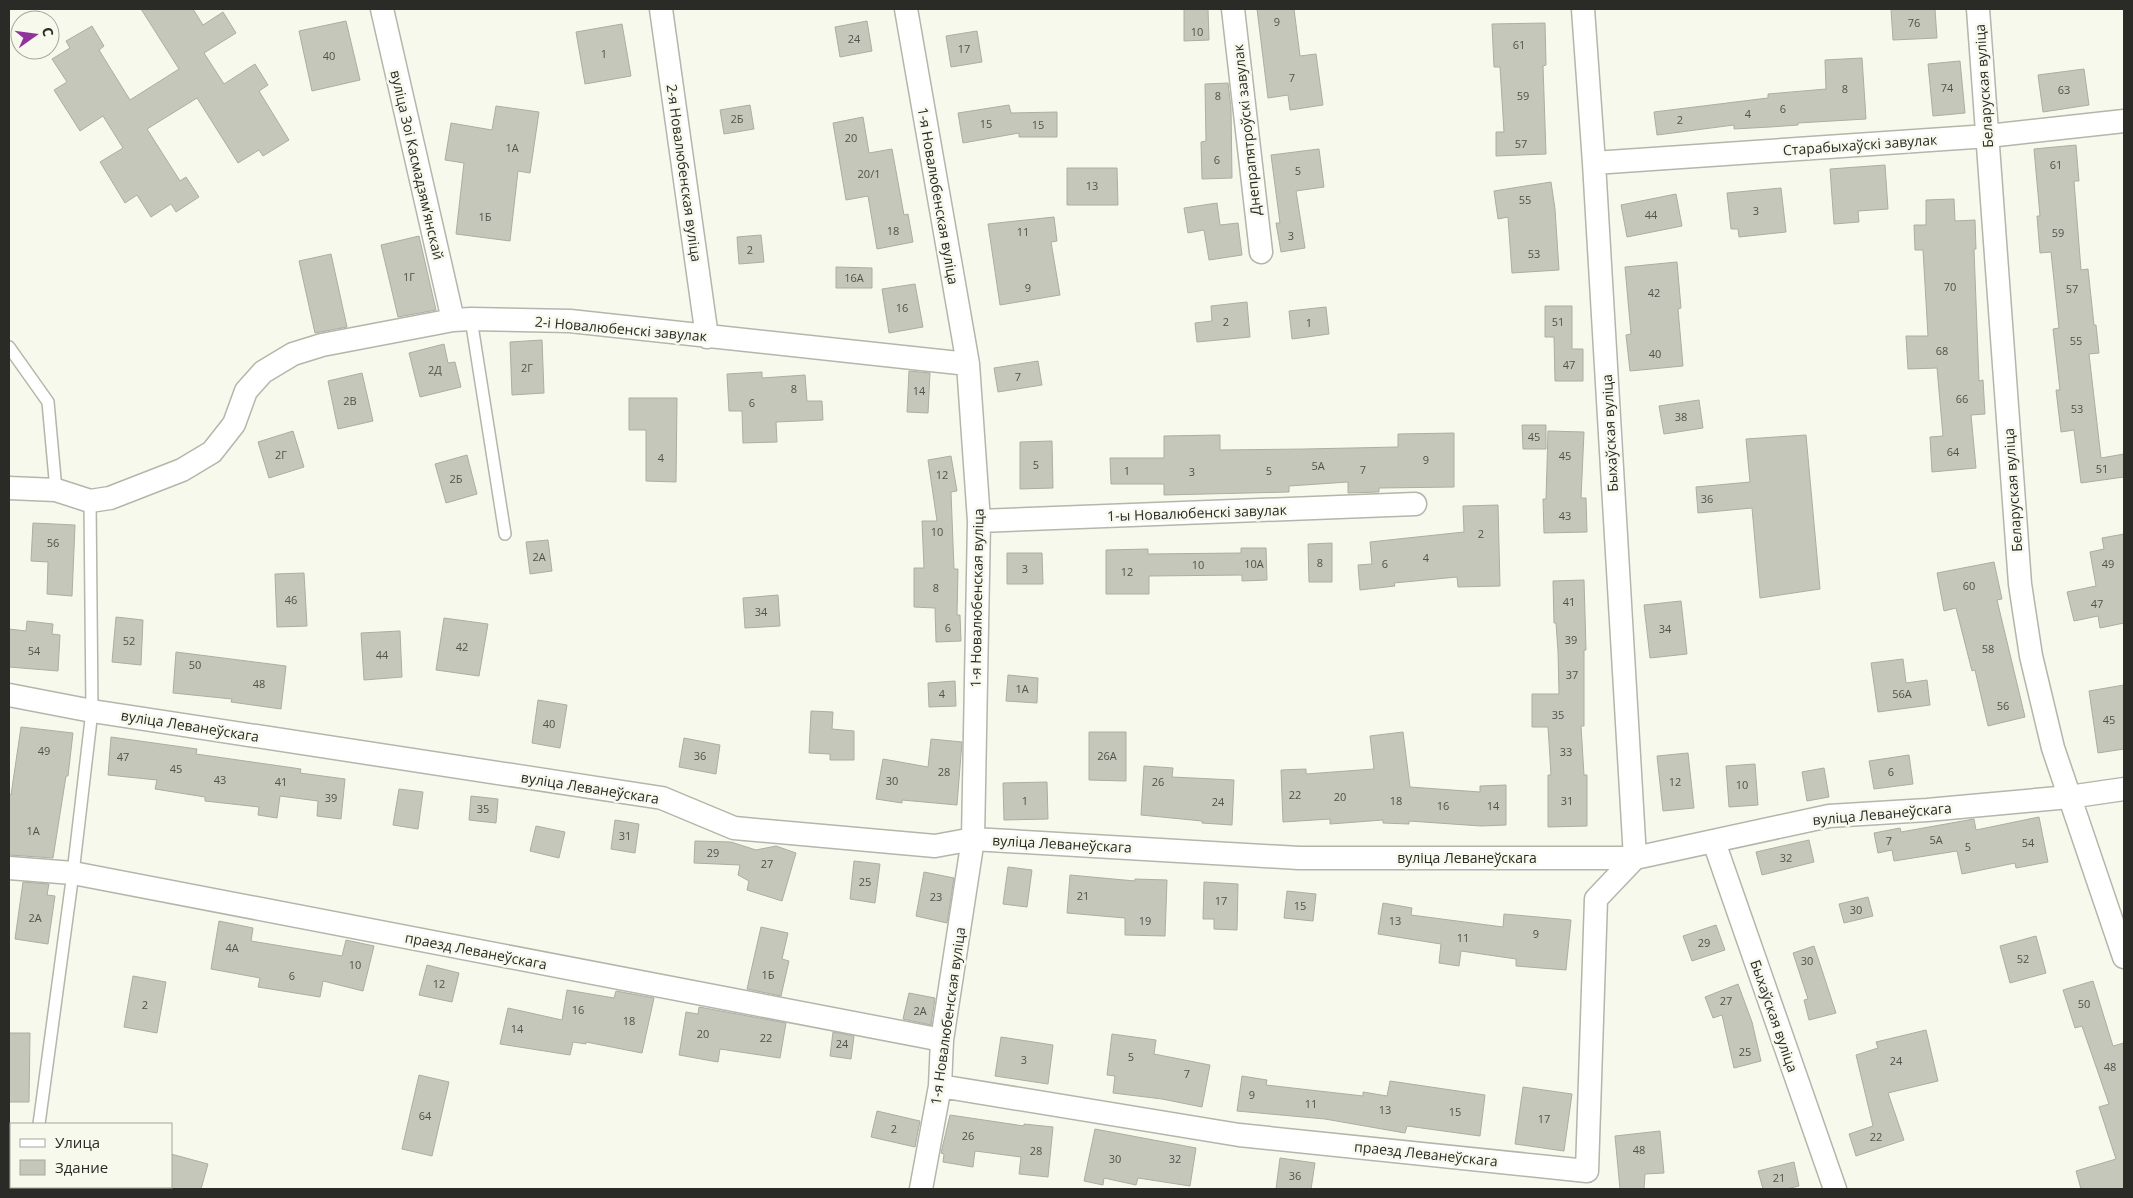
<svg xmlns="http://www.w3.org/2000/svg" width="2133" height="1198" font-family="'Open Sans',sans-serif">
<rect width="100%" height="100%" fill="#f7f9ed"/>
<!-- building -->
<path fill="#c5c7bb" stroke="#acaea2" d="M141,9h52l10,16 20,-13 13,21 -32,20 20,31 31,-20 13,21 -9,6 30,49 -26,16 -4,-6 -21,13 -41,-65 -50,31 33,52 6,-4 13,20 -23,15 -5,-8 -20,13 -14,-22 -12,8 -25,-41 23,-14 -20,-32 -23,15 -26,-41 13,-8 -15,-23 18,-11 -4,-7 26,-15 12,20 -5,4 31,50 49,-31z
M1184,9h24l1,31 -25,1z
M1257,9h37l6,47 16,-2 7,51 -33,5 -2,-15 -20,3z
M1891,9h44l2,29 -44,2z
M346,21l14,59 -48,11 -13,-60z
M867,21l5,30 -32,6 -5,-30z
M1545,23l1,42 -3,1 3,88 -50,2v-24h8l-4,-65h-6l-2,-43z
M622,24l9,52 -46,8 -9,-52z
M977,31l5,31 -31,5 -5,-31z
M1862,58l4,61 -68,4v2l-28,2 -36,2v-4l-77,10 -3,-23 114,-14v-4l58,-5 -1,-29z
M1960,61l5,52 -32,3 -5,-52z
M2084,69l5,36 -46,7 -5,-37z
M1228,83l3,25 1,70 -30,1 -1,-37 5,-1 -1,-57z
M750,105l4,24 -30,5 -4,-24z
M1009,105l2,8 46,-1v25h-38v-4l-56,10 -5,-30z
M496,106l43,6 -9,61 -12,-2 -8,70 -54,-7 8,-71 -19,-3 6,-37 41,7z
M863,117l6,36 23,-4 12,66 4,-1 5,28 -36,7 -9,-53 -22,4 -13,-77z
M2076,145l3,36h-5l7,89 7,-1 6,56h2l3,28 -10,1 12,104 23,-4v23l-43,6 -7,-53 -13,2 -5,-42h4l-7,-61 6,-1 -8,-76 -11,1 -3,-37h3l-6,-67z
M1319,149l5,38 -28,4 9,57 -24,4 -5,-29h4l-9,-68z
M1885,165l3,44 -30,2 1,11 -25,2 -4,-55z
M1067,168h50l1,37h-51z
M1551,182l4,27 4,61 -47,3 -4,-56 -10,2 -4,-28z
M1781,188l5,44 -47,5 -1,-8h-7l-4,-36z
M1676,194l6,32 -55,11 -6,-32z
M1954,199l1,22 20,-1 1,29h-2l5,132 4,-1 2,34 -14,1 5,53 -44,4 -2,-35 13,-1 -6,-68 -29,1 -2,-33h22l-5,-86h-8l-1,-25h12v-25z
M1217,203l3,22 18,-2 4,32 -33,5 -5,-30 -16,3 -4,-25z
M1054,217l3,24 -6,1 9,53 -60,10 -12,-81z
M761,235l3,27 -25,2 -2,-27z
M419,236l17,74 -38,7 -17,-72z
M331,254l16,73 -32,6 -16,-72z
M1677,262l4,46 -3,1 5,57 -53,5 -4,-36 5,-1 -6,-67z
M836,267l36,1v20h-36z
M915,284l8,43 -34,6 -7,-44z
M1247,302l3,35 -53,5 -2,-19 17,-2 -1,-15z
M1545,306h27v43h11v32h-28l-1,-44h-9z
M1326,307l3,27 -37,5 -3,-28z
M542,340l2,53 -32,2 -2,-53z
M444,344l4,19 7,-1 6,25 -41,10 -11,-44z
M1038,361l4,24 -44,7 -4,-24z
M909,371l21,2 -2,40 -21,-1z
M762,372v6l43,-3 2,26h15l1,19 -47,2 1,20 -34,1 -1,-32h-13l-2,-37z
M362,373l11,48 -35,8 -10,-48z
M629,398h48l-1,84 -30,-1v-51h-17z
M1699,400l4,28 -39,6 -5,-28z
M1522,425h24v24h-23z
M293,431l11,36 -35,11 -11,-36z
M1548,431l36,1 -3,66h5l1,34 -43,1 -1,-34h3z
M1454,433v54l-75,1v4l-31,1v-11l-59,4v6l-125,3v-11h-53l-1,-26h54v-22l56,-1v15l85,-1 93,-2v-13z
M1806,435l14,154 -60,9 -8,-90 -54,5 -2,-26 54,-5 -4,-43z
M1052,441l1,47 -33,1v-47z
M467,455l10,39 -31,9 -11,-39z
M951,456l6,35 -6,1 3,77h4l-1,46h3l1,26 -25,1 -1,-34 -21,-1v-39h10l-2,-47h15l-9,-61z
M1498,505l2,81 -42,1 -1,-10 -63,6 1,3 -35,4 -2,-25 14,-1 -2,-22 94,-10 -1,-26z
M33,523l42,2 -3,71 -25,-2 1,-32 -17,-1z
M2124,534v89l-24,5 -2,-12 -24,5 -7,-29 29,-6 -6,-34 14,-3 -2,-11z
M548,540l4,31 -22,3 -4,-32z
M1332,543v39h-23l-1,-38z
M1241,548h25l1,32 -25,1v-6l-93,1v18h-43v-44l42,-1v5l93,-1z
M1007,553h35l1,31h-36z
M1994,562l8,37 -5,1 28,117 -37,9 -13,-56 -3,1 -16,-63 -12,3 -7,-38z
M304,573l3,53 -30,1 -2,-53z
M1584,580l2,70h-2v76h-3l3,49h3v51l-39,1v-52h3l-3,-48h-16v-33h27l-1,-43 -2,-28h-2l-1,-42z
M778,595l2,31 -35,2 -2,-30z
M1681,601l6,53 -37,4 -6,-53z
M116,617l27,3 -2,45 -29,-3z
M444,618l44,6 -9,52 -43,-6z
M27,621l26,3 -1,10 8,1 -2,36 -49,-4v-38l17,2z
M400,631l2,46 -38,3 -3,-47z
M176,652l110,14 -5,43 -50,-7 1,-3 -59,-6z
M1903,659l3,24 21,-3 3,25 -52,7 -7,-49z
M1008,675l30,3 -1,25 -31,-2z
M955,681l1,25 -27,1 -1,-24z
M2124,685v64l-26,4 -9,-62z
M538,700l29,5 -7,43 -28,-5z
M811,711l22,1 -1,17 22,2v29h-24v-6l-21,-1z
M21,727l52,6 -5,43h-2l-13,82 -44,-3v-61l2,1z
M1089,732h37v49l-37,-1z
M1403,732l7,55 70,5v-6l26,-1v40l-25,1 -72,-5v3l-26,-1v-3l-53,4v-5l-47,3 -2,-52 25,-1v5l68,-5 -4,-33z
M111,737l86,12 -1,5 105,15 -1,4 45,6 -4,40 -24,-3 1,-15 -38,-5 -3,22 -19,-3 1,-8 -54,-6v-4l-50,-8 2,-9 -49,-5z
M684,738l36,7 -4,29 -37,-7z
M931,739l31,3 -5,63 -55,-5v3l-26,-4 7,-40 45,8z
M1688,753l6,55 -31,3 -6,-55z
M1909,755l4,29 -39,5 -5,-28z
M1755,764l3,41 -29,2 -3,-41z
M1144,766l29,2 -1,9 62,3 -2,45 -30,-2v-2l-61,-6z
M1824,768l5,29 -22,4 -5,-29z
M1047,782l1,37 -44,1 -1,-37z
M399,789l24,3 -5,37 -25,-4z
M471,796l27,3 -2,24 -27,-3z
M2039,817l9,45 -32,6 -1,-5 -53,11 -5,-23 -63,10 -2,-11 -14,3 -4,-20 26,-5 1,4 73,-13 2,11z
M615,820l24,4 -4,29 -24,-4z
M536,826l29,6 -6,26 -29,-7z
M1809,840l5,22 -52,13 -6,-23z
M695,841l36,1 25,8 20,-4 20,7 -14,48 -35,-11 2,-9 -11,-6 2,-10 -46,-2z
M854,861l26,3 -5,39 -25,-4z
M1008,867l24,3 -5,37 -24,-3z
M924,872l30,6 -7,45 -31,-7z
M1070,875l65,6v-2l32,1 -2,56 -40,-1v-17l-58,-5z
M23,882l26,2 -2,11 8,1 -7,48 -33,-5z
M1204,882l34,2 -1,46 -23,-1v-10h-11z
M1287,891l29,3 -3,27 -29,-3z
M1868,897l5,19 -29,7 -5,-19z
M1383,903l29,5 -1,7 92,12 1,-13 67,6 -5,50 -50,-4v-7l-55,-8 -2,15 -20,-3 2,-19 -63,-10z
M219,921l34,7 -2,13 91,15 4,-16 28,6 -11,45 -40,-10 -3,16 -62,-10 2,-9 -49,-9z
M1716,925l9,25 -33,11 -9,-25z
M761,927l27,6 -6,26 7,2 -8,35 -34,-7z
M2036,936l10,37 -36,10 -10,-37z
M1814,946l22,67 -27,7 -5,-20 4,-1 -15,-46z
M427,965l32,8 -7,29 -33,-7z
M133,976l33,6 -9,51 -33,-6z
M2093,981l20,65 11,-3v146h-43l-5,-18 40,-12 -17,-52 10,-3 -27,-78 -7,2 -12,-38z
M1738,984l14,38 9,39 -27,7 -12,-53 -9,3 -8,-21z
M567,990l47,8 2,-7 38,7 -12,55 -56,-11v2l-13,-2 -3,13 -70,-11 8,-36 54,12z
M909,993l26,5 -4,27 -28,-6z
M699,1007l87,16 -6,35 -60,-9 -2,13 -39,-7 7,-43 12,2z
M1926,1030l12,51 -50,12 16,47 -48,16 -7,-22 24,-8 -17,-71 22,-7 -2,-6z
M833,1032l21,4 -3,23 -21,-3z
M9,1033h21l-1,69h-20z
M1112,1034l44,6 -2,14 56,11 -8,42 -40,-8 -49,-6 2,-17 -8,-1z
M1001,1037l52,8 -5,39 -53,-8z
M419,1075l30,7 -17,74 -30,-7z
M1242,1076l25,4 -1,5 97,11v-4l24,4 3,-15 95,14 -5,41 -73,-10 -2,7 -80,-14 -88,-8z
M1523,1087l49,7 -8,57 -49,-7z
M877,1111l43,10 -5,26 -44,-10z
M950,1115l74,11v-2l29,3 -5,50 -29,-3 2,-17 -46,-6 -2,16 -30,-5 1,-8 -3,-1z
M1095,1129l101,19 -6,38 -52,-8 -2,7 -32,-7 -1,7 -19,-4z
M1660,1131l4,42 -19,1 -1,15h-24l-5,-53z
M171,1154l37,10 -7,25h-30z
M1280,1158l35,5 -4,26h-35z
M1794,1162l5,24 -13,3h-23l-5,-18z"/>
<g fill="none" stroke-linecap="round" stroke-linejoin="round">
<!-- lane casing -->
<g stroke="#b4b6aa" stroke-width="14">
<path id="lane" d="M471,319l34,215
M9,347l39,55 8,88
M39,1124l34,-251 19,-162 -2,-210"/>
</g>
<!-- street casing -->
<g stroke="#b4b6aa" stroke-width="25">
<path id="street" d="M382,9l71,311
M661,9l46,328
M906,9l62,355 11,157 -6,318 -31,201 -2,46 -19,103
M1233,9l28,243
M1978,9l42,575 11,72 22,92 71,209
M1594,163l394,-27 136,-15
M9,488l47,2 34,11 20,-3 72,-28 30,-18 22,-28 12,-33 17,-19 30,-18 29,-9 131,-25 18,-1 99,2 398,43
M979,521l436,-17
M9,695l83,16 570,87 72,30 201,18 38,-7 326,19h336l194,-42 98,-6 142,-13 55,-8
M1714,842l121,347
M9,868l64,5 869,167
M940,1086l299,49 348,36 9,-272 39,-41 -41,-695 -11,-154
M69,1187l7,2
M10,1189l4,-2"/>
</g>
<!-- lane -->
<use href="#lane" stroke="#fff" stroke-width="11"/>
<!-- street -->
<use href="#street" stroke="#fff" stroke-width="22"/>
</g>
<g text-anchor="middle" stroke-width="5" stroke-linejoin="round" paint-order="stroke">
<!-- number labels -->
<g font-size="11" fill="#51524c">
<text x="1277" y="26">9</text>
<text x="1914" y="27">76</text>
<text x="1197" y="36">10</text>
<text x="854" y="43">24</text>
<text x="1519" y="49">61</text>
<text x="964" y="53">17</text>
<text x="604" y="58">1</text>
<text x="329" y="60">40</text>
<text x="1292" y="82">7</text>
<text x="1947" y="92">74</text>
<text x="1845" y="93">8</text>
<text x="2064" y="94">63</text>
<text x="1218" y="100">8</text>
<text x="1523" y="100">59</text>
<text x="1783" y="113">6</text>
<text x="1748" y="118">4</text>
<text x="737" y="123">2Б</text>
<text x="1680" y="124">2</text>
<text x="986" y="128">15</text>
<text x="1038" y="129">15</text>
<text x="851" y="142">20</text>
<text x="1521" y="148">57</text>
<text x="512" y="152">1А</text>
<text x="1217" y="164">6</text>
<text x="2056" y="169">61</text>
<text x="1298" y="175">5</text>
<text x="869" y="178">20/1</text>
<text x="1092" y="190">13</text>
<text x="1525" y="204">55</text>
<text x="1756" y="215">3</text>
<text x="1651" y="219">44</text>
<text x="485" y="221">1Б</text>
<text x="893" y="235">18</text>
<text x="1023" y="236">11</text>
<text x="2058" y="237">59</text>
<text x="1291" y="240">3</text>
<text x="750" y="254">2</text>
<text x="1534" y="258">53</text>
<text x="409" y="281">1Г</text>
<text x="854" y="282">16А</text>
<text x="1950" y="291">70</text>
<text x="1028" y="292">9</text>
<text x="2072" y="293">57</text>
<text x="1654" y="297">42</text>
<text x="902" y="312">16</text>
<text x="1226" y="326">2</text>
<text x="1558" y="326">51</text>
<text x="1309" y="327">1</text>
<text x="2076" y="345">55</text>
<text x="1942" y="355">68</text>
<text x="1655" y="358">40</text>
<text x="1569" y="369">47</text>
<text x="527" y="372">2Г</text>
<text x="435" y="374">2Д</text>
<text x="1018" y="381">7</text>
<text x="794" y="393">8</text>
<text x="919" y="395">14</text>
<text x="1962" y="403">66</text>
<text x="350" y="405">2В</text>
<text x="752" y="407">6</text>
<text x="2077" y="413">53</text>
<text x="1681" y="421">38</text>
<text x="1534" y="441">45</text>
<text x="1953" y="456">64</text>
<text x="281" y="459">2Г</text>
<text x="1565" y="460">45</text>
<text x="661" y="462">4</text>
<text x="1426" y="464">9</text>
<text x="1036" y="469">5</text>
<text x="1318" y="470">5А</text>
<text x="2102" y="473">51</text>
<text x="1363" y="474">7</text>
<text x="1127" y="475">1</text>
<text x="1269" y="475">5</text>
<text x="1192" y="476">3</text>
<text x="942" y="479">12</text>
<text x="456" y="483">2Б</text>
<text x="1707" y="503">36</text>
<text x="1565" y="520">43</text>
<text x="937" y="536">10</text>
<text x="1481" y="538">2</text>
<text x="53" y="547">56</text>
<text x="539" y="561">2А</text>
<text x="1426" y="562">4</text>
<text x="1320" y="567">8</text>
<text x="1254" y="568">10А</text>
<text x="1385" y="568">6</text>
<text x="2108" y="568">49</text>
<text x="1198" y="569">10</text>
<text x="1025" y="573">3</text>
<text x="1127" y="576">12</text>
<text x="1969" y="590">60</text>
<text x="936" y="592">8</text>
<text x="291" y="604">46</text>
<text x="1569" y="606">41</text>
<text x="2097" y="608">47</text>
<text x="761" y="616">34</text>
<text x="948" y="632">6</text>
<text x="1665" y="633">34</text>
<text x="1571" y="644">39</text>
<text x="129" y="645">52</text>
<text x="462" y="651">42</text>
<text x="1988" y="653">58</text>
<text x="34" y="655">54</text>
<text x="382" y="659">44</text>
<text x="195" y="669">50</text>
<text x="1572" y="679">37</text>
<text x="259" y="688">48</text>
<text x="1022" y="693">1А</text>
<text x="942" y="698">4</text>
<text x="1902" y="698">56А</text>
<text x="2003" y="710">56</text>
<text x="1558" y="719">35</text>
<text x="2109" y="724">45</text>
<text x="549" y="728">40</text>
<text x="44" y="755">49</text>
<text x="1566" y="756">33</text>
<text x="700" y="760">36</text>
<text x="1107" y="760">26А</text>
<text x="123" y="761">47</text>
<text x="176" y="773">45</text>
<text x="944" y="776">28</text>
<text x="1891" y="776">6</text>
<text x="220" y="784">43</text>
<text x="892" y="785">30</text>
<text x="281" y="786">41</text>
<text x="1158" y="786">26</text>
<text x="1675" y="786">12</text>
<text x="1742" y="789">10</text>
<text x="1295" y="799">22</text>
<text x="1340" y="801">20</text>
<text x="331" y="802">39</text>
<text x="1025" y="805">1</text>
<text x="1396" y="805">18</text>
<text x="1567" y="805">31</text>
<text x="1218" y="806">24</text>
<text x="1443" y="810">16</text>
<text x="1493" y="810">14</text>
<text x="483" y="813">35</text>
<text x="33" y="835">1А</text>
<text x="625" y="840">31</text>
<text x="1936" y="844">5А</text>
<text x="1889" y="845">7</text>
<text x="2028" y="847">54</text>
<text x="1968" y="851">5</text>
<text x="713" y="857">29</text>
<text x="1786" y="862">32</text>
<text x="767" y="868">27</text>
<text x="865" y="886">25</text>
<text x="1083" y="900">21</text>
<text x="936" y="901">23</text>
<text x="1221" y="905">17</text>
<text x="1300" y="910">15</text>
<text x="1856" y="914">30</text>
<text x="35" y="922">2А</text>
<text x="1145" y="925">19</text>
<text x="1395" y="925">13</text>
<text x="1536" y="938">9</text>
<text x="1463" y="942">11</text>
<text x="1704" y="947">29</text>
<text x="232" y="952">4А</text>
<text x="2023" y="963">52</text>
<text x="1807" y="965">30</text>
<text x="355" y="969">10</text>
<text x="768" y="979">1Б</text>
<text x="292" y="980">6</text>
<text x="439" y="988">12</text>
<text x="1726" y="1005">27</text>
<text x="2084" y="1008">50</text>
<text x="145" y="1009">2</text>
<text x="578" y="1014">16</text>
<text x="920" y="1015">2А</text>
<text x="629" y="1025">18</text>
<text x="517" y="1033">14</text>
<text x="703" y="1038">20</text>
<text x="766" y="1042">22</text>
<text x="842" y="1048">24</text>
<text x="1745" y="1056">25</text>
<text x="1131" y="1061">5</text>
<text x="1024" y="1064">3</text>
<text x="1896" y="1065">24</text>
<text x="2110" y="1071">48</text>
<text x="1187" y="1078">7</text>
<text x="1252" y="1099">9</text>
<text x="1311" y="1108">11</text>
<text x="1385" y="1114">13</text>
<text x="1455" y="1116">15</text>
<text x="425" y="1120">64</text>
<text x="1544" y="1123">17</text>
<text x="894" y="1133">2</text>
<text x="968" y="1140">26</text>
<text x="1876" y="1141">22</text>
<text x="1639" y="1154">48</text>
<text x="1036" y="1155">28</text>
<text x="1115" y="1163">30</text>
<text x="1175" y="1163">32</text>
<text x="1295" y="1180">36</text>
<text x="1779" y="1182">21</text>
</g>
<!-- street labels -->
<g font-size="14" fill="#2a2b27" stroke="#f7f9ed">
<text transform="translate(1984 86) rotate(-94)" y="5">Беларуская вуліца</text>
<text transform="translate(1247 130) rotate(-96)" y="5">Днепрапятроўскі завулак</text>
<text transform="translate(1860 145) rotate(-4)" y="5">Старабыхаўскі завулак</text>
<text transform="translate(417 165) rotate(77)" y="5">вуліца Зоі Касмадзямʼянскай</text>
<text transform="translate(684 173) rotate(82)" y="5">2-я Новалюбенская вуліца</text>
<text transform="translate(938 196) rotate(80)" y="5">1-я Новалюбенская вуліца</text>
<text transform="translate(621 329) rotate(5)" y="5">2-і Новалюбенскі завулак</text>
<text transform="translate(1610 433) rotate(-93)" y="5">Быхаўская вуліца</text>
<text transform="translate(2013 490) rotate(-94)" y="5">Беларуская вуліца</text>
<text transform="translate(1197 513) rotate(-2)" y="5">1-ы Новалюбенскі завулак</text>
<text transform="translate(977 598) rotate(-89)" y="5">1-я Новалюбенская вуліца</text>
<text transform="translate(190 726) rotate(9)" y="5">вуліца Леванеўскага</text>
<text transform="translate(590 788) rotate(9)" y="5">вуліца Леванеўскага</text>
<text transform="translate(1882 814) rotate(-5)" y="5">вуліца Леванеўскага</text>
<text transform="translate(1062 844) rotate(3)" y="5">вуліца Леванеўскага</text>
<text x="1467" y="863">вуліца Леванеўскага</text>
<text transform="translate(476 951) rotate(11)" y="5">праезд Леванеўскага</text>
<text transform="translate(948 1016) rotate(-82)" y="5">1-я Новалюбенская вуліца</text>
<text transform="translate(1774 1016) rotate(71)" y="5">Быхаўская вуліца</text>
<text transform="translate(1426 1154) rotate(6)" y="5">праезд Леванеўскага</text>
</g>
</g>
<!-- border -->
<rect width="2133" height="1198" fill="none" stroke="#2a2b27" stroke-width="20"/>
<!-- legend -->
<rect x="10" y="1123" width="162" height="65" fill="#f7f9ed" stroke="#a5a79e"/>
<rect x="20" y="1139" width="25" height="8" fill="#ffffff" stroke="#a5a79e"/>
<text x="55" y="1148" font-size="15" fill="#2a2b27">Улица</text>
<rect x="20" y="1160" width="25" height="15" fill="#c5c7bb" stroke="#a5a79e"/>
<text x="55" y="1173" font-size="15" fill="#2a2b27">Здание</text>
<!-- north arrow -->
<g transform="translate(35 35) rotate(76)"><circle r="24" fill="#f7f9ed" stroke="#a5a79e"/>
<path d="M0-4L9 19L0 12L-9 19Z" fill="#91339d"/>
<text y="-8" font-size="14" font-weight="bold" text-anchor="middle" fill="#2a2b27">С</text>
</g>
</svg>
